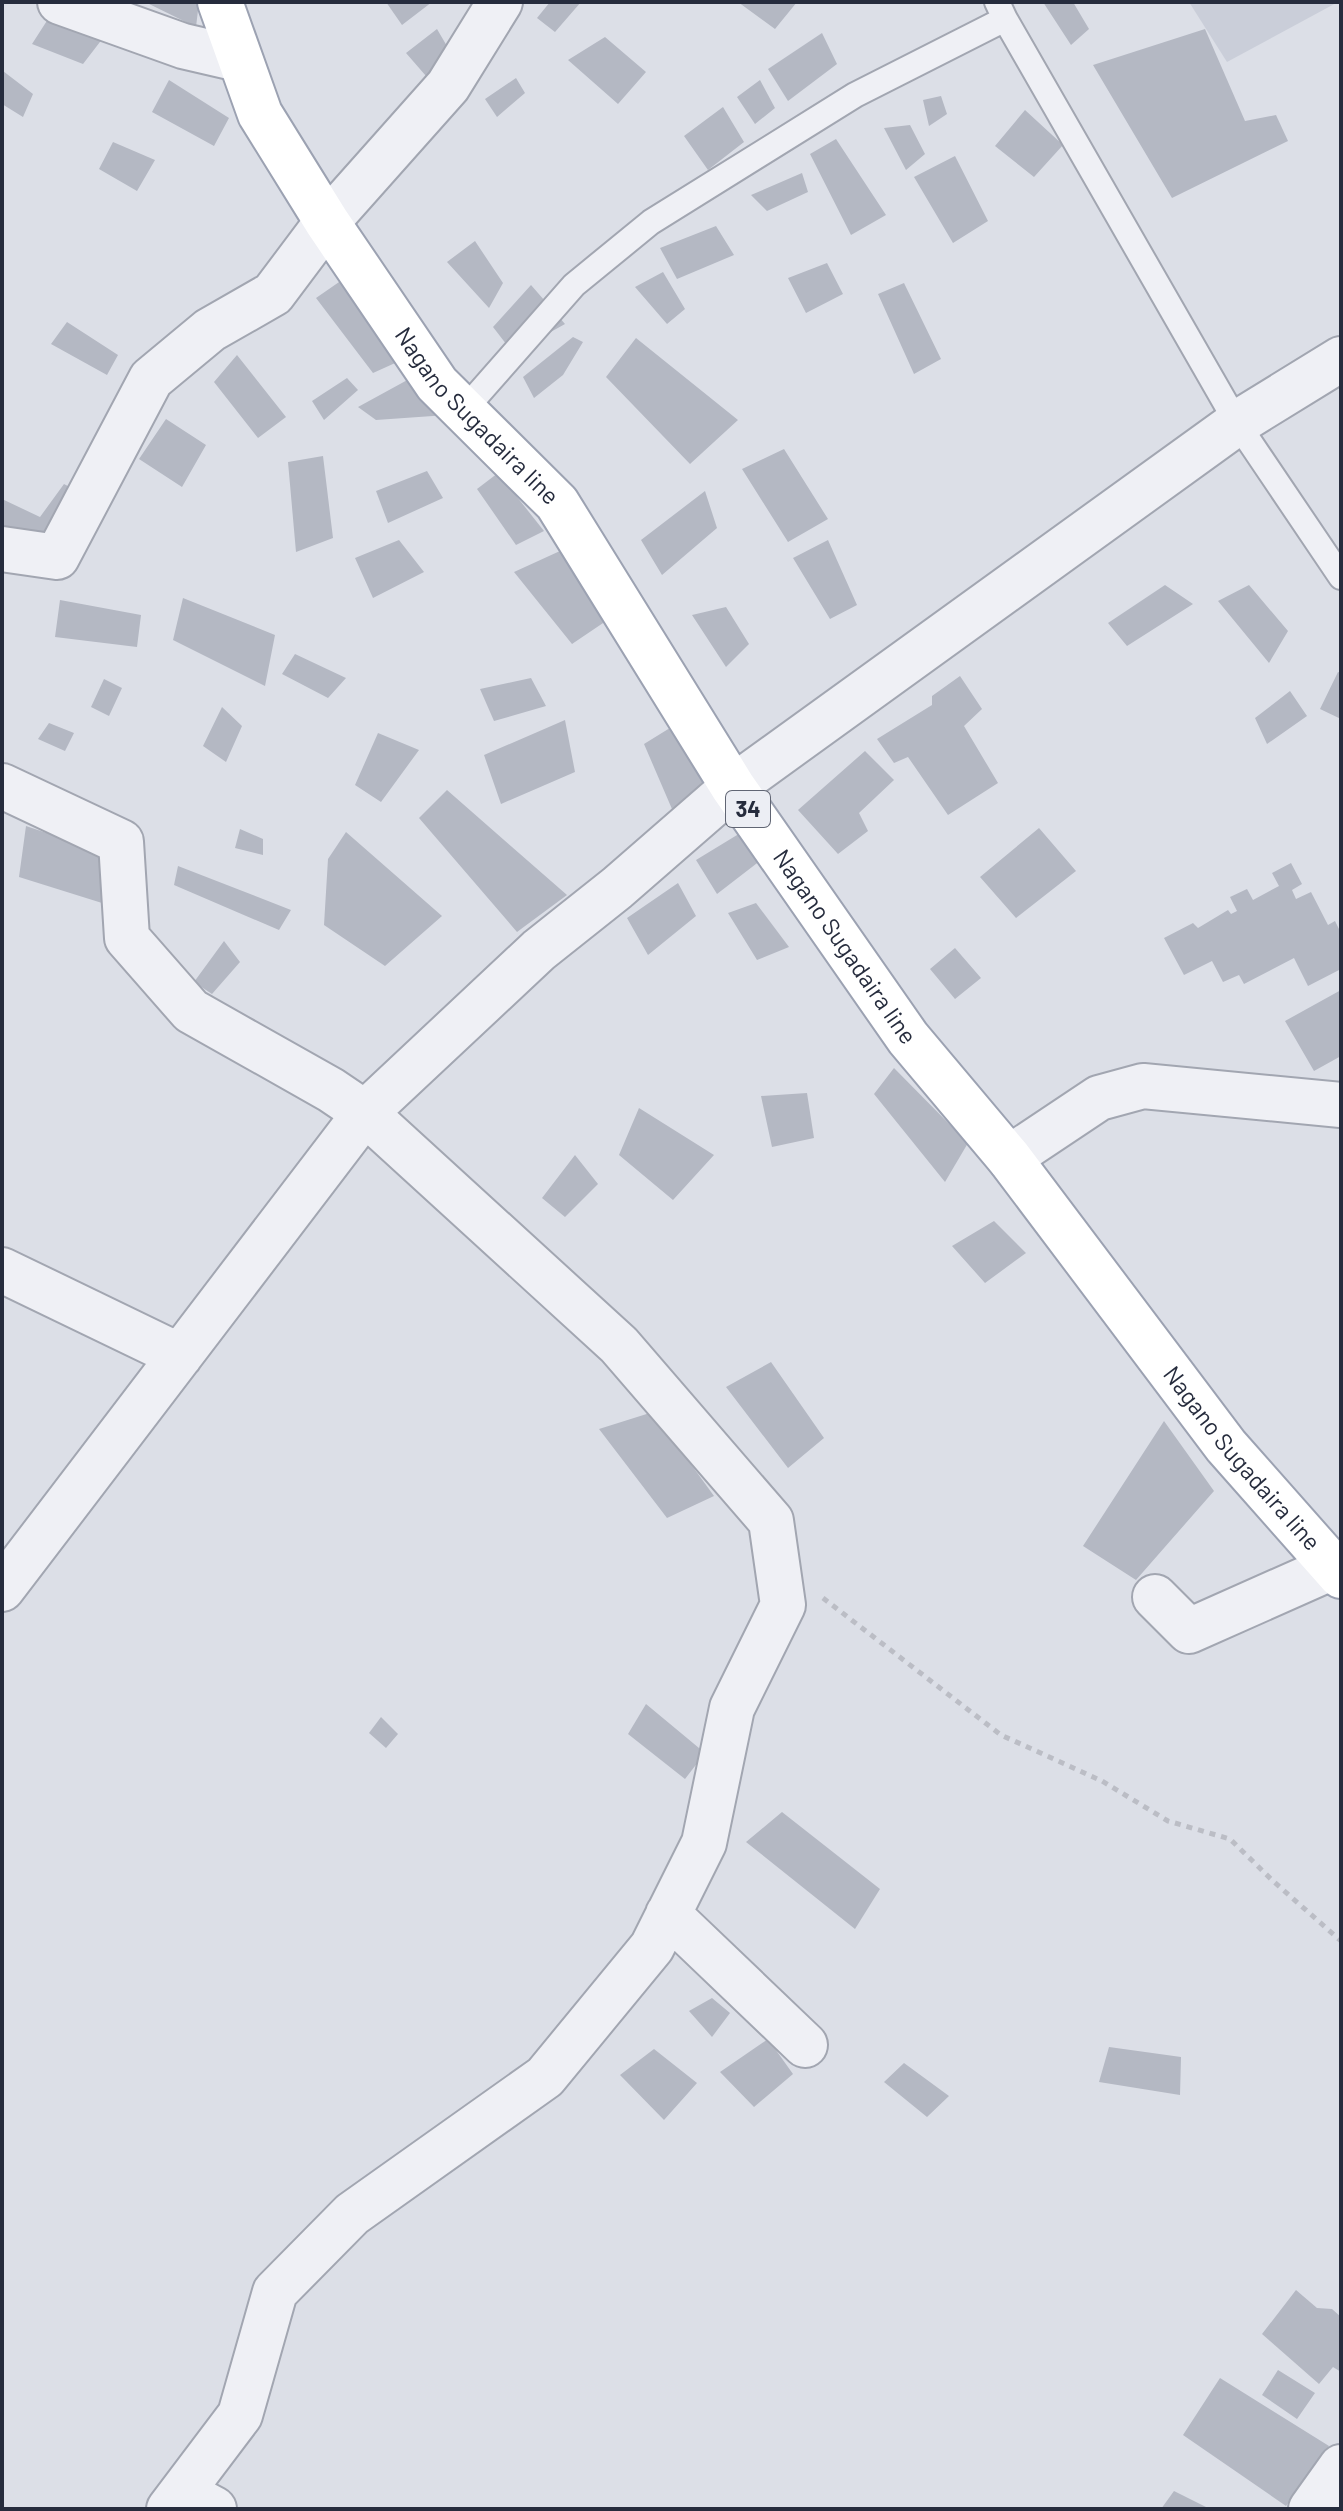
<svg xmlns="http://www.w3.org/2000/svg" width="1343" height="2511" font-family="Barlow,sans-serif">
<rect width="100%" height="100%" fill="#dcdfe7"/>
<!-- built -->
<path fill="#caced9" d="M1189,2h149l-111,60z"/>
<!-- building -->
<path fill="#b4b8c3" d="M145,2h54l-3,25z
M386,2h46l-30,23z
M550,2h31l-26,30 -18,-14z
M738,2h59l-22,27z
M1043,2h30l16,27 -18,16z
M50,16l53,22 -20,26 -51,-20z
M437,29l14,24 -25,23 -20,-23z
M1205,29l40,92 31,-6 12,26 -116,57 -79,-133z
M822,33l15,31 -49,37 -20,-32z
M605,37l41,35 -28,32 -50,-44z
M3,71l30,23 -10,23 -21,-13z
M516,78l9,15 -28,24 -12,-18z
M169,80l60,38 -15,28 -62,-34z
M760,80l15,28 -20,16 -18,-27z
M941,96l6,18 -18,12 -6,-26z
M723,107l21,35 -36,28 -24,-34z
M1025,110l38,35 -29,32 -39,-31z
M910,125l15,29 -19,16 -22,-42z
M836,139l50,76 -35,20 -41,-81z
M113,142l42,18 -18,31 -38,-22z
M955,156l33,65 -35,22 -39,-66z
M802,173l6,19 -41,19 -16,-16z
M716,226l18,29 -57,24 -17,-31z
M475,241l28,42 -14,25 -42,-46z
M827,263l16,31 -37,19 -18,-35z
M663,272l22,37 -18,15 -32,-37z
M342,280l62,79 -31,14 -57,-75z
M904,283l37,76 -27,15 -36,-80z
M531,285l34,39 -52,29 -20,-26z
M67,322l51,33 -11,20 -56,-31z
M573,337l10,5 -20,33 -29,23 -11,-21z
M636,338l102,82 -48,44 -84,-87z
M237,355l49,62 -28,21 -44,-56z
M347,378l11,12 -34,30 -12,-19z
M411,378l36,37 -71,5 -18,-13z
M166,419l40,26 -24,42 -43,-28z
M784,449l44,70 -40,23 -46,-73z
M323,456l10,82 -37,14 -8,-90z
M427,471l16,27 -55,25 -12,-32z
M498,473l46,58 -28,14 -39,-56z
M64,484l15,8 -30,64 -47,-23v-34l38,18z
M705,491l12,37 -55,47 -21,-35z
M399,540l25,32 -51,26 -18,-40z
M828,540l29,65 -27,14 -37,-61z
M560,551l49,68 -37,25 -58,-72z
M1165,585l28,19 -66,42 -19,-23z
M1249,585l39,46 -19,32 -51,-62z
M183,598l92,37 -10,51 -92,-46z
M60,600l81,15 -4,32 -82,-10z
M726,607l23,37 -23,23 -34,-52z
M295,654l51,24 -18,20 -46,-24z
M1338,672l3,1v46l-21,-10z
M960,676l22,33 -18,17 34,57 -50,32 -40,-58 -14,6 -17,-24 55,-34v-9z
M531,678l15,28 -52,15 -14,-32z
M104,679l18,9 -13,28 -18,-9z
M1290,691l17,25 -40,28 -12,-26z
M222,707l20,19 -16,36 -23,-16z
M565,720l10,52 -74,32 -17,-49z
M49,723l25,10 -9,18 -27,-12z
M678,723l35,64 -38,29 -31,-72z
M378,733l41,17 -38,52 -26,-17z
M865,751l29,29 -35,33 9,18 -30,23 -40,-44z
M447,790l120,105 -50,37 -98,-114z
M26,826l80,27 -4,50 -83,-26z
M1039,828l37,43 -60,47 -36,-41z
M240,829l23,10v16l-28,-7z
M346,832l96,84 -57,50 -61,-41 4,-66z
M742,832l23,25 -48,37 -21,-34z
M1291,863l11,21 -10,6 4,9 15,-7 17,33 7,-4 6,12v36l-33,17 -14,-28 -50,26 -5,-9 -16,7 -11,-21 -28,14 -20,-37 29,-15 5,5 30,-18 3,4 6,-3 -7,-14 17,-8 6,11 26,-14 -7,-13z
M178,866l113,44 -12,20 -105,-45z
M678,883l18,33 -48,39 -21,-37z
M756,903l33,44 -32,13 -29,-47z
M224,941l16,21 -28,32 -18,-12z
M955,948l26,30 -26,21 -25,-30z
M1341,990v66l-27,15 -29,-50z
M894,1068l74,75 -23,39 -71,-88z
M807,1093l7,45 -42,9 -11,-51z
M639,1108l75,47 -41,45 -54,-45z
M575,1155l23,29 -33,33 -23,-19z
M994,1221l32,32 -41,30 -33,-37z
M771,1362l53,76 -36,30 -62,-81z
M653,1412l61,84 -47,22 -68,-89z
M1164,1421l50,70 -78,89 -53,-34z
M646,1704l59,49 -20,26 -57,-45z
M381,1717l17,17 -12,14 -17,-15z
M782,1812l98,77 -25,40 -109,-87z
M712,1998l18,15 -18,24 -23,-26z
M768,2039l25,35 -39,33 -34,-35z
M1109,2047l72,10 -1,38 -81,-13z
M654,2049l43,34 -33,37 -44,-45z
M904,2063l45,33 -22,21 -43,-35z
M1296,2290l21,18 15,1 9,8v55l-8,-5 -14,17 -57,-50z
M1278,2370l37,23 -18,26 -35,-24z
M1220,2378l109,68 -43,60 -103,-71z
M1174,2491l36,18h-49z"/>
<g fill="none" stroke-linecap="round" stroke-linejoin="round">
<!-- service casing -->
<g stroke="#a2a6b1" stroke-width="28">
<path id="service" d="M1005,19l232,404 104,154
M464,410l110,-125 77,-63 204,-127 150,-76 -8,-17"/>
</g>
<!-- minor casing -->
<g stroke="#a2a6b1" stroke-width="48">
<path id="minor" d="M60,2l123,44 56,13
M2,549l55,8 94,-178 59,-49 63,-36 54,-72 121,-136 52,-84
M2,786l119,56 6,96 64,73 140,79 34,23 254,232 152,176 12,84 -51,103 -28,135 -52,104 -107,130 -193,137 -77,78 -35,123 -71,94
M1009,1158l90,-60 44,-12 198,19
M2,1270l178,86
M2,1589l363,-476 174,-163 78,-62 116,-101 504,-364 104,-64
M1155,1597l34,34 144,-64
M668,1914l137,131
M182,2492l32,17
M1311,2509l30,-42"/>
</g>
<!-- primary casing -->
<g stroke="#9ca2b2" stroke-width="48">
<g id="primary">
<path id="s1" d="M220,2l40,112 67,108 110,162 120,119 176,284 175,251 101,120 217,288 115,130"/>
</g>
</g>
<!-- path -->
<path stroke="#bbbdc5" stroke-width="5" stroke-dasharray="6 6" stroke-linecap="butt" d="M823,1598l178,137 101,46 66,40 62,18 43,42 68,60"/>
<!-- service -->
<use href="#service" stroke="#eff0f5" stroke-width="24"/>
<!-- minor -->
<use href="#minor" stroke="#eff0f5" stroke-width="44"/>
<!-- primary -->
<use href="#primary" stroke="#fff" stroke-width="44"/>
</g>
<g text-anchor="middle" stroke-width="7" stroke-linejoin="round" paint-order="stroke">
<!-- shield labels -->
<rect fill="#eceef4" stroke="#616674" stroke-width="2" x="726" y="791" width="44" height="36" rx="6"/>
<g font-size="22" font-weight="bold" fill="#262c3d">
<text x="748" y="817">34</text>
</g>
<!-- street labels -->
<g font-size="24" fill="#262c3d" stroke="#eceef4">
<text dy="8" stroke="none"><textPath href="#s1" startOffset="492">Nagano Sugadaira line</textPath></text>
<text dy="8" stroke="none"><textPath href="#s1" startOffset="1140">Nagano Sugadaira line</textPath></text>
<text dy="8" stroke="none"><textPath href="#s1" startOffset="1788">Nagano Sugadaira line</textPath></text>
</g>
</g>
<!-- border -->
<rect width="1343" height="2511" fill="none" stroke="#262c3d" stroke-width="8"/>
</svg>
